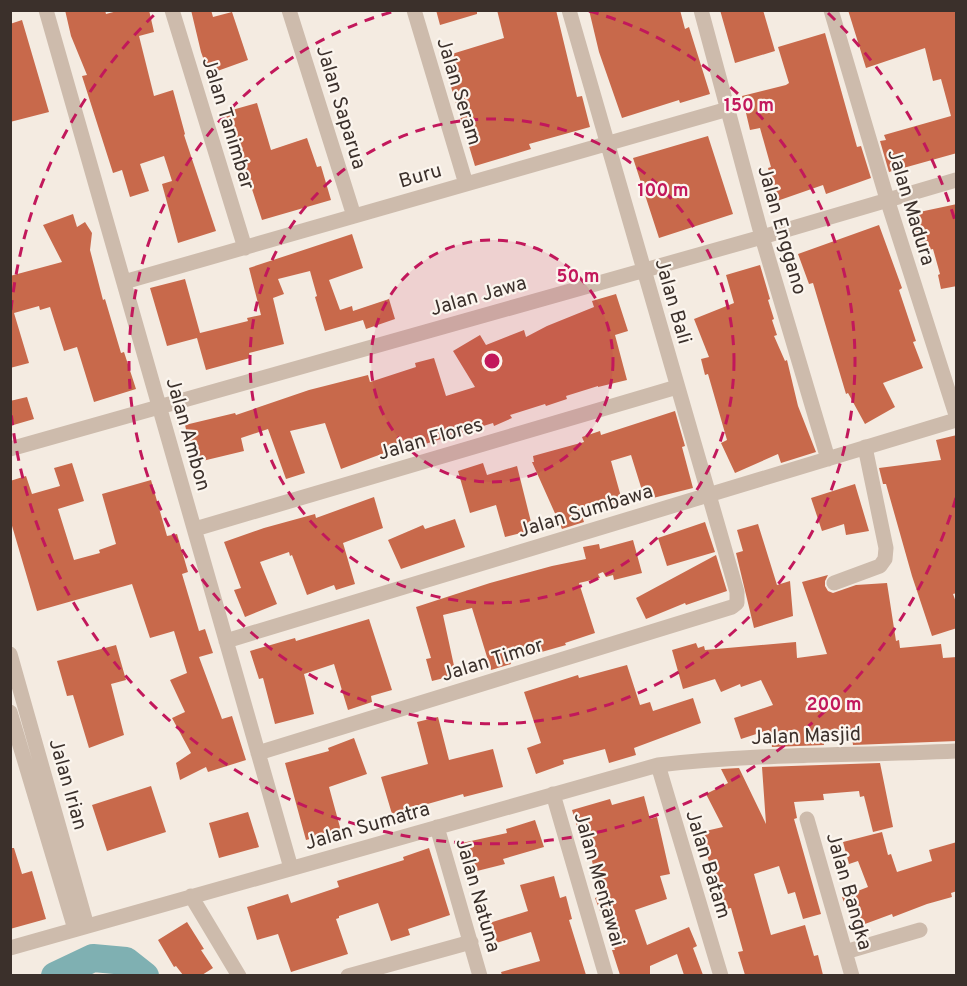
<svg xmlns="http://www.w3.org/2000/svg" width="967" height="986" font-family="Overpass,sans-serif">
<rect width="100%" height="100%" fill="#f4ebe1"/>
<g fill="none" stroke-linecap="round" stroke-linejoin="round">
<!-- river -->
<path stroke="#7fb0b2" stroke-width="28" d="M55,976l38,-18 33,3 19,15"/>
</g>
<!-- building -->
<path fill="#c8694b" d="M65,10h40l1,4 15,-4h28l5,22 -15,4 15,60 19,-6 12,44 -1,1 32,96 -38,12 -16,-59 10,-3 -8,-25 -24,8 9,27 -19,6 -8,-27 -9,3 -31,-97 5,-1 -16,-39z
M191,10h20l2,7 19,-5 16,48 -39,14 -8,-22z
M436,10h41v4l-37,11z
M497,10h59l21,87 5,-1 8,31 -61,17 2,5 -56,17 -33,-109 62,-19z
M589,10h91l5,19 4,-2 21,67 -30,9 -1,-3 -57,18 -23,-66z
M720,10h43l12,41 -40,12z
M848,10h109v143l-68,19 -9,-31 6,-1 -2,-5 67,-19 -10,-37 -8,2 -8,-33 -59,20z
M22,20l27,92 -39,10v-98z
M825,33l32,114 4,-1 10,32 -45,16 -3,-9 -46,16 -9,-33 3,-1 -11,-39 -10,2 -8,-34 44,-11 3,-2 -11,-36z
M257,103l14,47 36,-12 10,29 4,-1 10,34 -69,20 -13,-40 -5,1 -19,-69z
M708,136l25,78 -74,24 -26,-80z
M957,204v82l-16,3 -3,-14 2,-1 -7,-25 -14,3 -9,-38z
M73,214l4,13 8,-5 7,11 -2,17 13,50 2,-1 16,54 3,-1 12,37 -42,13 -17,-55 -13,4 -14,-44 -10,3 -1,-4 -25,7 15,50 -19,5v-92l52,-14 -19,-37z
M879,225l23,63 -3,2 17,51 -3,1 10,26 -40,15 12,24 -30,17 -17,-31 -2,1 -33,-111 -4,1 -11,-30z
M352,234l11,34 -34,12 11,30 12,-4 1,5 36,-12 6,20 -29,10 -3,-9 -38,11 -10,-34 2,-1 -7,-25 -32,8 6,15 -11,4 11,46 -35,9 1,5 -44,12 -9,-32 -30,8 -17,-58 35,-9 15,54 48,-12 -1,-3 14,-3 -12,-47z
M760,265l10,34 -2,1 6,19 -2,1 5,15 -3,1 11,25 2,-1 11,46 18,46 -35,11 -3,-9 -43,19 -14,-30 6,-3 -19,-66 -3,1 -4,-16 8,-2 -15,-38 40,-16 -8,-28z
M616,294l12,37 -13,4 12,45 -29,7v-1l-32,10 1,3 -21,7 -1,-2 -35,11 2,3 -18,8 -1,-3 -68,21 -38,8 -46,17 -16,-46 -35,8 15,42 -19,6 -18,-50 -27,9 3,13 -50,12 -9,-38 50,-12 1,2 73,-25 59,-15 2,7 46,-15 -1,-4 19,-5 12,38 29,-9 -22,-36 27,-16 6,10 38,-15 2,7 21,-11 47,-19 -2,-6z
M27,397l7,22 -24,7v-25z
M675,411l10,35 -3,1 11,41 -48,12 -14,-45 -20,6 12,43 -41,12 2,6 -22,7 -30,-67h2l-1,-6 51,-14 -2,-5 18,-6 1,4z
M957,435v158l-4,1 4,11v23l-25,8 -20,-60 -26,-92h-3l-4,-16 62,-8 -5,-20z
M72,463l12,38 -26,8 16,51 26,-7 -1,-3 17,-6 -14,-50 49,-14 16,56 10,-2 11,38 -6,2 17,57 6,-2 8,24 -14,4 23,62 10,-3 14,44 -38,12 -2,-5 -26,13 -4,-17 15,-10 -19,-35 13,-6 -15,-32 17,-7 -13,-42 -24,7 -18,-54 -95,27 -27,-92v-38l16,-5 6,18 28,-8 -6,-18z
M483,463l4,12 30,-9 16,64 -28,7 -9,-32 -26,8 -12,-42z
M855,484l14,47 -23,4 -2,-11 -22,7 -11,-33z
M374,497l9,31 -40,15 12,41 -19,6 -2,-5 -27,10 -15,-40 -2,1 -1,-4 -29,10 17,42 -32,13 -11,-27 7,-2 -17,-46 40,-14 51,-14 1,4z
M455,519l10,28 -64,22 -13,-29 35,-15 2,4z
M705,522l10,30 -48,14 -9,-28z
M758,524l19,61 13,-4 3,35 -39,12 -18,-75 7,-2 -6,-21z
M633,540l9,33 -28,7 -1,-5 -7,2 -3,-5 -5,2 2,4 -21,5 16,50 -30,10 1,2 -56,16 1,3 -20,6 -19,-62 -29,7 13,60 -24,6 -6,-22 5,-1 -15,-51 74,-24 62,-17 34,-7 -3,-12 16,-3 1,5z
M716,555l11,36 -41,14 -1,-2 -39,16 -10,-21z
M828,575l-3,6v5l3,5 5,2 23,-8 31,-2 9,58 3,-1 1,8 41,-4 2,14 14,-1v84l-104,4 -2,-14 -28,4 1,10 -52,2 -3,-17 -28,9 -7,-21 39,-13 -12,-25 -20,7 -1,-3 -19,8 -6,-13 -32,10 -11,-39 24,-7 2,5 6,-2 1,4 91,-8 1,16 30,-4 -25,-72z
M369,619l23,71 -21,6 1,6 -24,8 -14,-46 -30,10 10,40 -39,10 -12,-46 -4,1 -9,-28 45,-13 1,3z
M116,645l10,35 -15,4 13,51 -35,13 -16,-53 -6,1 -10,-35z
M627,665l13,40 10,-3 3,9 40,-13 8,25 -67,25 2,7 -27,8 -4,-14 -42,11 1,4 -28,10 -9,-26 14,-5 -17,-51 54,-17 1,3z
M438,717l11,43 44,-11 10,38 -39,10 -1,-3 -71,20 -11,-37 47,-13 -11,-42z
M354,738l13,36 -38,13 12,44 -35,9 -21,-77 44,-12 -1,-3z
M880,763l13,64 -20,5 -9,-36 -4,1 -1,-6 -36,3 1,6 -30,2 3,16 -3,1 27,95 -18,5 -8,-27 -7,2 -9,-28 -25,8 17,61 34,-10 9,31 4,-1 5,20h-78l-7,-23 5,-1 -12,-43 -5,1 -11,-25 -14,-52 22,-5 -17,-33 22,-11 -7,-14 18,-1 27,56 -4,-57z
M151,786l15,46 -59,19 -15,-46z
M644,796l6,23 7,-2 13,57 -10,2 7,23 -32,11 12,35 42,-18 8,19 -4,2 10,27h-19l-7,-21 -27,12v9h-30l-8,-25h3l-20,-52 4,-1 -10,-31 4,-1 -5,-20 -5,1 -11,-36 38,-11 2,6z
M248,812l11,35 -40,11 -10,-35z
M535,820l9,27 -41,12 2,5 -36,9 -7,-30 45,-10 -1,-4z
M882,832l6,23 3,-1 6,18 35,-11 -3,-11 28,-8v49l-6,2 1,4 -25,7 -34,13 -1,-3 -38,14 -12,-31 26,-10 -10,-26 -9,3 -6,-22z
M10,848h4l8,26 10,-3 14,48 -36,10z
M429,848l21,67 -42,14 2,6 -19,6 -13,-38 -39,13v2l-3,1 12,35 -57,18 -13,-38 -21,6 -10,-33 41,-13 3,9 48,-16 -2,-6 67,-21 -1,-3z
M554,876l6,22 6,-2 6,23 -3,1 17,55h-84l-1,-3 39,-11 -9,-29 -41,13 -7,-20 45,-14 -8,-26z
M187,922l17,27 -3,1 12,18 -11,7h-19l-7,-9 -2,1 -16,-27z"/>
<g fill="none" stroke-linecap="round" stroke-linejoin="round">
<!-- minor -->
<path stroke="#cdbbac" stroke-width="15" d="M46,10l245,858
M172,10l73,238
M289,10l65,206
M414,10l52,174
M701,10l61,227 66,222
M831,10l56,189 69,216
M124,282l604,-173
M10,449l752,-212 194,-57
M195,529l482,-142
M834,583l46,-17 5,-7 1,-11 -21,-101
M226,641l730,-221
M10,654l77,272
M10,712l65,217
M258,753l474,-146 5,-4v-11l-168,-582
M658,765l63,211
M553,794l53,182
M807,819l45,157
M437,827l43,149
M191,896l48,80
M10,948l648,-183c99,-12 199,-9 298,-14
M845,952l75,-22
M348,976l123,-34"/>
</g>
<!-- distance rings -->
<circle cx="492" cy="361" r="121" fill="#c2185b" fill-opacity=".12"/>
<g fill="none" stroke="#c2185b" stroke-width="3" stroke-dasharray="10 8">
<circle cx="492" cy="361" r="121"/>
<circle cx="492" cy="361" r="242"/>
<path d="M589 11A363 363 0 1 1 395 11"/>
<path d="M956 498A484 484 0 0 1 11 412M11 310A484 484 0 0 1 156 13M828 13A484 484 0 0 1 956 224"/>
</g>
<g text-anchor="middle" stroke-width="4.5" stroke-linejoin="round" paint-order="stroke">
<!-- street labels -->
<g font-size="20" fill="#3b302b" stroke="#fbf5ee">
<text transform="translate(460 91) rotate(73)" y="7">Jalan Seram</text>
<text transform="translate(342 107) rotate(73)" y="7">Jalan Saparua</text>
<text transform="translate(229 123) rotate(73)" y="7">Jalan Tanimbar</text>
<text transform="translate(420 175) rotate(-16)" y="7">Buru</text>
<text transform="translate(912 207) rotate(73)" y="7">Jalan Madura</text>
<text transform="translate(783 230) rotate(74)" y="7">Jalan Enggano</text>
<text transform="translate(478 295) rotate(-16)" y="7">Jalan Jawa</text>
<text transform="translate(674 301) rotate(74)" y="7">Jalan Bali</text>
<text transform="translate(189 434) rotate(74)" y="7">Jalan Ambon</text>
<text transform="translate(430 438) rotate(-16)" y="7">Jalan Flores</text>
<text transform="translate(585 510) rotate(-17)" y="7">Jalan Sumbawa</text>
<text transform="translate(492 659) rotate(-17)" y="7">Jalan Timor</text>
<text transform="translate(806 735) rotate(-2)" y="7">Jalan Masjid</text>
<text transform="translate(69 784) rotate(74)" y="7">Jalan Irian</text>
<text transform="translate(367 825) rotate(-16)" y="7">Jalan Sumatra</text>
<text transform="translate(709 864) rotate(73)" y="7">Jalan Batam</text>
<text transform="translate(600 879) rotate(74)" y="7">Jalan Mentawai</text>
<text transform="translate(850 891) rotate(74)" y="7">Jalan Bangka</text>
<text transform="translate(479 895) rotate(74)" y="7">Jalan Natuna</text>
</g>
</g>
<circle cx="492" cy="361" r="9" fill="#c2185b" stroke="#fbf5ee" stroke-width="3"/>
<g font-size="18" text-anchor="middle" font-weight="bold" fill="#c2185b" stroke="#fbf5ee" stroke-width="4.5" stroke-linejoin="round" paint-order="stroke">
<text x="749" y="111">150 m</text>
<text x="663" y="196">100 m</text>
<text x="578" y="282">50 m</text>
<text x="834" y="710">200 m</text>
</g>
<!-- border -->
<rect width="967" height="986" fill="none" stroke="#3b302b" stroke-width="24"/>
</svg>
